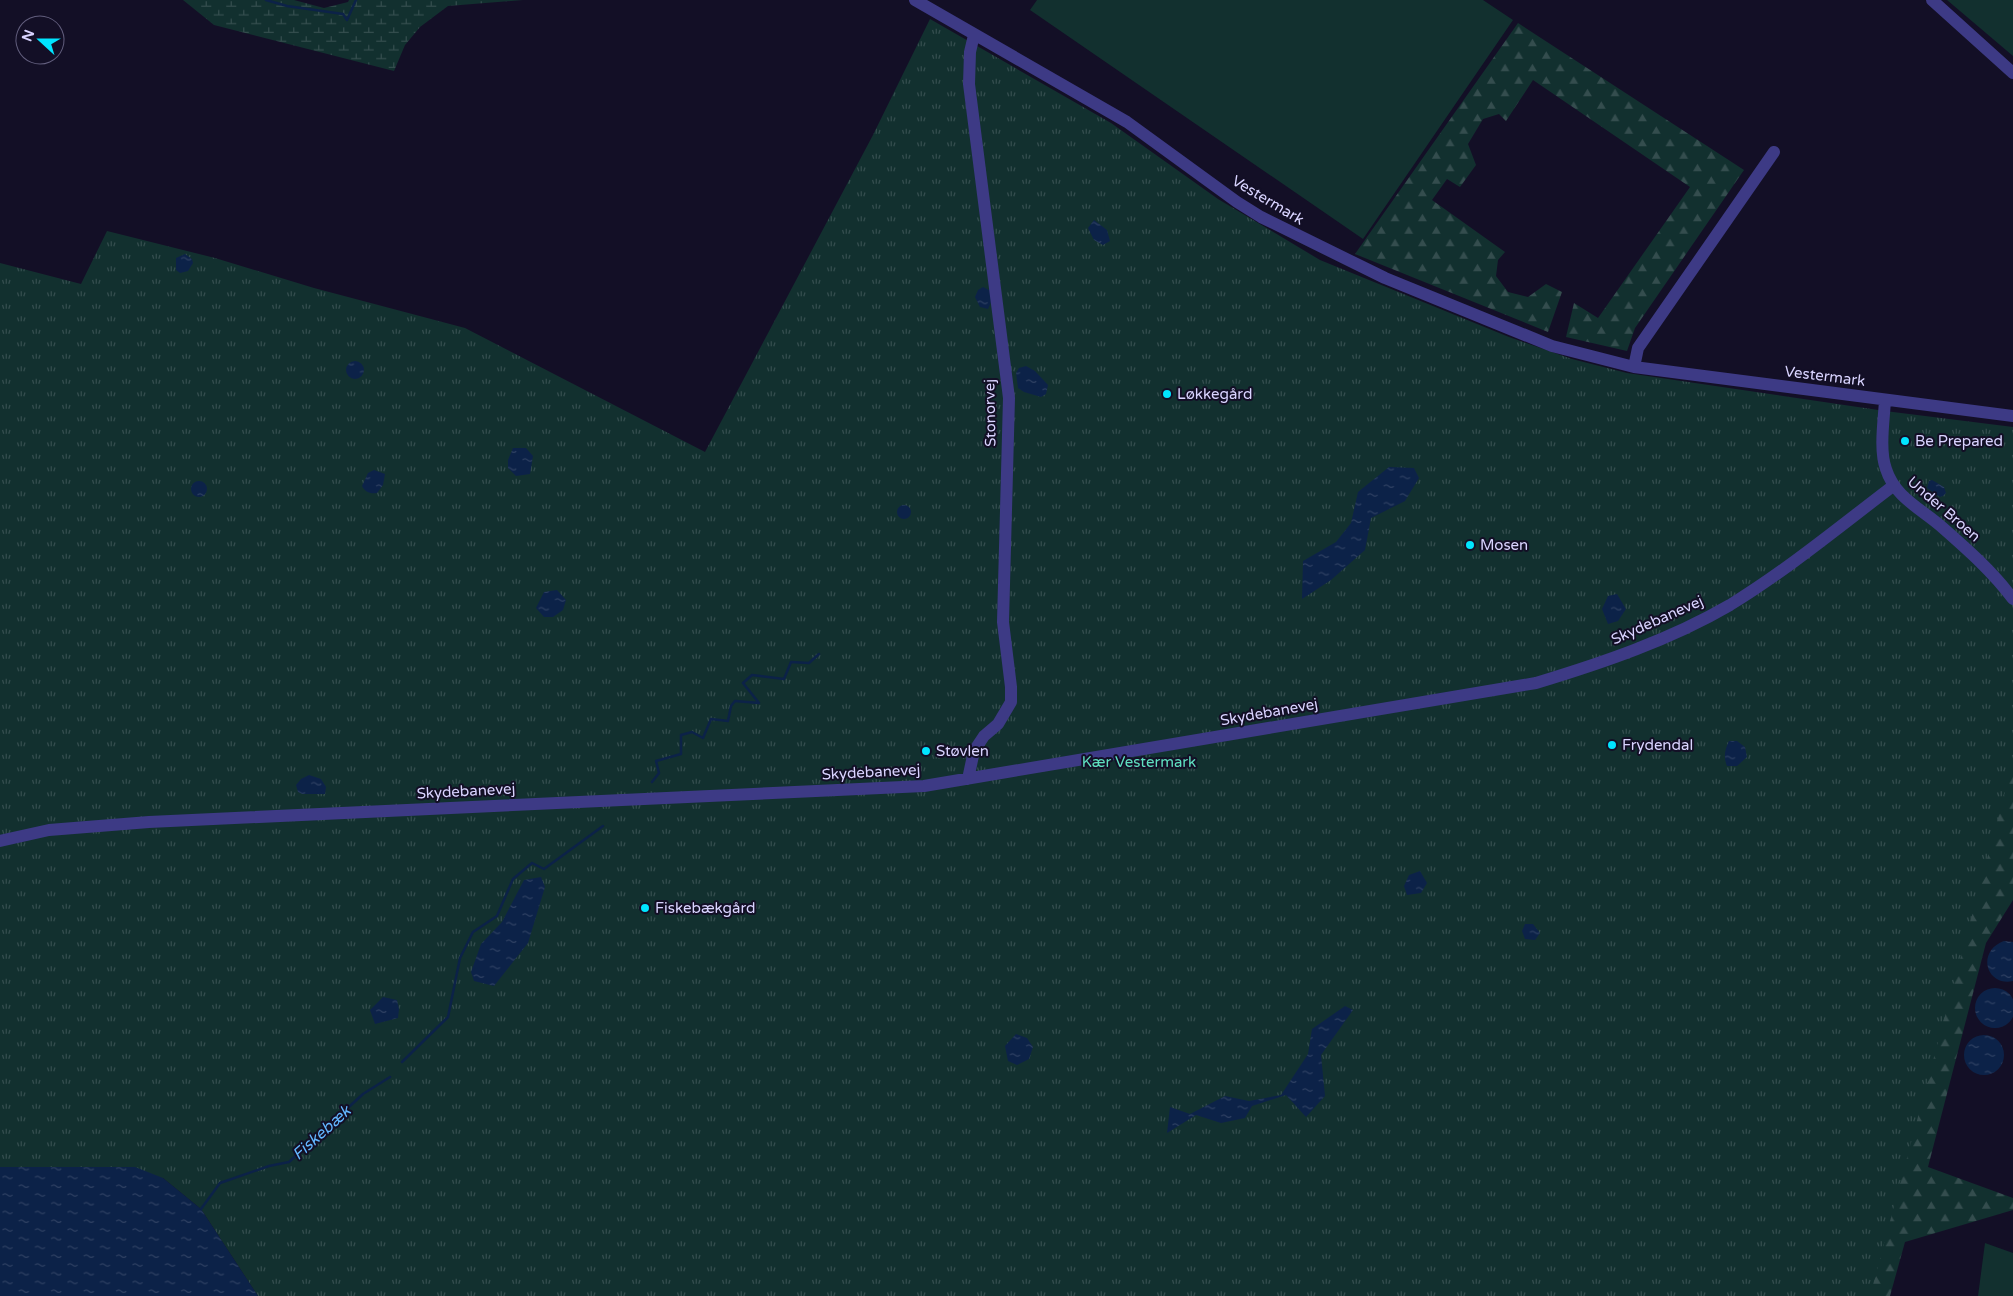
<svg xmlns="http://www.w3.org/2000/svg" width="2013" height="1296" font-family="'Varela Round',sans-serif">
<defs>
<pattern id="forest-firs" width="22" height="20" patternUnits="userSpaceOnUse" patternTransform="scale(1.25)"><rect width="22" height="20" fill="#12302f"/><path d="M5 1l3.5 6h-7zM16 11l3.5 6h-7z" fill="#344d4e"/></pattern>
<pattern id="wetland-marsh" width="20" height="14" patternUnits="userSpaceOnUse" patternTransform="scale(1.25)"><rect width="20" height="14" fill="#12302f"/><path d="M1 5h8M5 5V1M11 12h8M15 12V8" fill="none" stroke="#344d4e"/></pattern>
<pattern id="park-tufts" width="24" height="20" patternUnits="userSpaceOnUse" patternTransform="scale(1.25)"><rect width="24" height="20" fill="#12302f"/><path d="M3 7l-1-3M5 7V3M7 7l1-3M15 17l-1-3M17 17v-4M19 17l1-3" fill="none" stroke="#344d4e"/></pattern>
<pattern id="water-ripples" width="26" height="14" patternUnits="userSpaceOnUse" patternTransform="scale(1.25)"><rect width="26" height="14" fill="#0c2248"/><path d="M2 4q2-2 4 0t4 0M15 11q2-2 4 0t4 0" fill="none" stroke="#2f4163"/></pattern>
</defs>
<rect width="100%" height="100%" fill="#130f26"/>
<!-- grass -->
<path fill="#12302f" d="M1037,0h446l30,20 -150,219 -333,-229z
M1947,0h66v56z
M1985,1243l28,10v43h-35z"/>
<!-- forest -->
<path fill="url(#forest-firs)" d="M1518,23l226,147 -109,158 -8,23 -61,-14 8,-34 24,15 92,-131 -157,-107 -27,41 -7,-7 -16,5 -15,25 8,21 -16,22 -13,-8 -15,21 73,52 -7,8 -2,16 12,16 20,5 18,-13 16,8 -14,40 -193,-78z
M2013,740v160l-27,43 -58,224 85,31v12l-108,32 -15,54h-21z"/>
<!-- wetland -->
<path fill="url(#wetland-marsh)" d="M183,0h111l30,8 24,-6 1,-2h174l-75,6 -28,21 -15,18 -11,26 -180,-46z"/>
<!-- park -->
<path fill="url(#park-tufts)" d="M930,19l181,104 107,76 102,61 189,77 63,22 55,14 258,38 128,16v335l-143,534h-1612l-57,-87 -38,-31 -163,-11v-904l81,21 26,-53 108,27 99,30 151,40 240,124 168,-317z"/>
<!-- water -->
<path fill="url(#water-ripples)" d="M1094,220l13,10 3,11 -7,4 -9,-5 -6,-12z
M185,254l7,5 1,4 -5,8 -8,2 -4,-3v-12z
M983,287l6,3 3,10 -4,9 -8,-2 -5,-10 3,-7z
M346 370a9 9 0 1 1 18 0a9 9 0 1 1-18 0Z
M1026,366l9,5 13,14 -2,9 -5,3 -17,-5 -6,-4 -2,-15 3,-5z
M513,448h13l7,8 -3,18 -14,2 -8,-8v-8z
M1389,467l25,1 5,10 -14,23 -34,17 -6,32 -34,30 -29,19 1,-38 33,-19 15,-19 7,-31z
M374,470l11,4 -2,11 -6,8c-7,1 -12,-1 -15,-7l6,-13z
M1932,480l12,7 2,6 -3,3 -3,1 -13,-9 2,-7z
M191 489a8 8 0 1 1 16 0a8 8 0 1 1-16 0Z
M897 512a7 7 0 1 1 14 0a7 7 0 1 1-14 0Z
M557,590l9,10 -3,10 -10,7h-9l-8,-9 8,-16z
M1617,594l9,15 -8,12 -10,3 -6,-15 6,-13z
M1729,741h8l8,6 2,10 -10,9h-10c-4,-9 -2,-17 2,-25z
M309,775l12,4 5,8 -1,7h-23l-4,-2 -2,-7 5,-6z
M1420,871l7,12 -6,10 -14,2 -3,-9 5,-11z
M541,877l4,10 -17,56 -34,43 -20,-5 -3,-9 10,-28 21,-22 22,-42z
M1525,924h8l7,9 -5,7 -10,-1 -3,-8z
M2004,941l9,1v39c-27,6 -37,-30 -9,-40z
M1975 1008a20 20 0 1 1 40 0a20 20 0 1 1-40 0Z
M383,997l14,3 2,9 -1,9 -23,6 -5,-14z
M1345,1006l8,4 -32,45 4,41 -19,21 -20,-22 -34,11 -7,12 -24,5 -25,-8 -29,18 3,-26 20,7 35,-18 24,5 32,-6 27,-41 4,-25z
M1016,1034l11,4 6,9 -4,12 -12,6 -9,-4 -3,-15z
M1964 1055a20 20 0 1 1 40 0a20 20 0 1 1-40 0Z
M0,1167h135l28,11 38,31 57,87h-258z"/>
<g fill="none" stroke-linecap="round" stroke-linejoin="round">
<!-- stream -->
<path stroke="#0c2248" stroke-width="2.5" d="M266,0l21,6 56,8 4,6 9,-20
M652,782l7,-9 -3,-12 25,-7v-19l11,-3 11,6 8,-19 17,2 3,-15 4,-5 24,2 -16,-20 9,-8 32,4 7,-17 18,1 10,-9
M402,1062l46,-45 12,-59 13,-26 24,-16 16,-37 19,-16 12,6 59,-43
M201,1209l19,-26 49,-17 20,-4 74,-68 27,-17"/>
<!-- minor -->
<path stroke="#3d3a85" stroke-width="12" d="M915,0l212,122 110,80 24,15 124,61 167,68 82,21 379,49
M1932,0l81,73
M1634,367l4,-19 136,-196
M1885,400c-1,20 -6,50 1,69 9,29 36,40 57,59 25,22 50,44 70,71
M968,779l6,-28 10,-15 14,-12 13,-22v-15l-8,-65 6,-224 -40,-314 1,-32 4,-17
M0,841l49,-11 100,-8 775,-36 612,-103c66,-20 134,-43 194,-78 57,-35 109,-78 163,-119"/>
</g>
<!-- markers -->
<g fill="#00e5ff" stroke="#130f26" stroke-width="2">
<circle cx="1167" cy="394" r="5"/>
<circle cx="1905" cy="441" r="5"/>
<circle cx="1470" cy="545" r="5"/>
<circle cx="1612" cy="745" r="5"/>
<circle cx="926" cy="751" r="5"/>
<circle cx="645" cy="908" r="5"/>
</g>
<g text-anchor="middle" stroke-width="4" stroke-linejoin="round" paint-order="stroke">
<!-- street labels -->
<g font-size="15" fill="#d9d4ff" stroke="#130f26">
<text transform="translate(1268 200) rotate(31)" y="5">Vestermark</text>
<text transform="translate(1825 376) rotate(7)" y="5">Vestermark</text>
<text transform="translate(990 413) rotate(-91)" y="5">Stonorvej</text>
<text transform="translate(1944 509) rotate(41)" y="5">Under Broen</text>
<text transform="translate(1657 620) rotate(-24)" y="5">Skydebanevej</text>
<text transform="translate(1269 712) rotate(-10)" y="5">Skydebanevej</text>
<text transform="translate(871 772) rotate(-3)" y="5">Skydebanevej</text>
<text transform="translate(466 791) rotate(-3)" y="5">Skydebanevej</text>
</g>
<!-- poi labels -->
<g font-size="15" fill="#d9d4ff" stroke="#130f26" text-anchor="start">
<text x="1177" y="399">Løkkegård</text>
<text x="1915" y="446">Be Prepared</text>
<text x="1480" y="550">Mosen</text>
<text x="1622" y="750">Frydendal</text>
<text x="936" y="756">Støvlen</text>
<text x="655" y="913">Fiskebækgård</text>
</g>
<!-- park labels -->
<g font-size="15" fill="#5fe0c0" stroke="#130f26">
<text x="1139" y="767">Kær Vestermark</text>
</g>
<!-- water labels -->
<g font-size="16" font-style="italic" fill="#62b6ff" stroke="#130f26">
<text transform="translate(321 1132) rotate(-42)" y="6">Fiskebæk</text>
</g>
</g>
<!-- north arrow -->
<g transform="translate(40 40) rotate(291)"><circle r="24" fill="#130f26" stroke="#625e7d"/>
<path d="M0-4L9 19L0 12L-9 19Z" fill="#00e5ff"/>
<text y="-8" font-size="14" font-weight="bold" text-anchor="middle" fill="#d9d4ff">N</text>
</g>
</svg>
